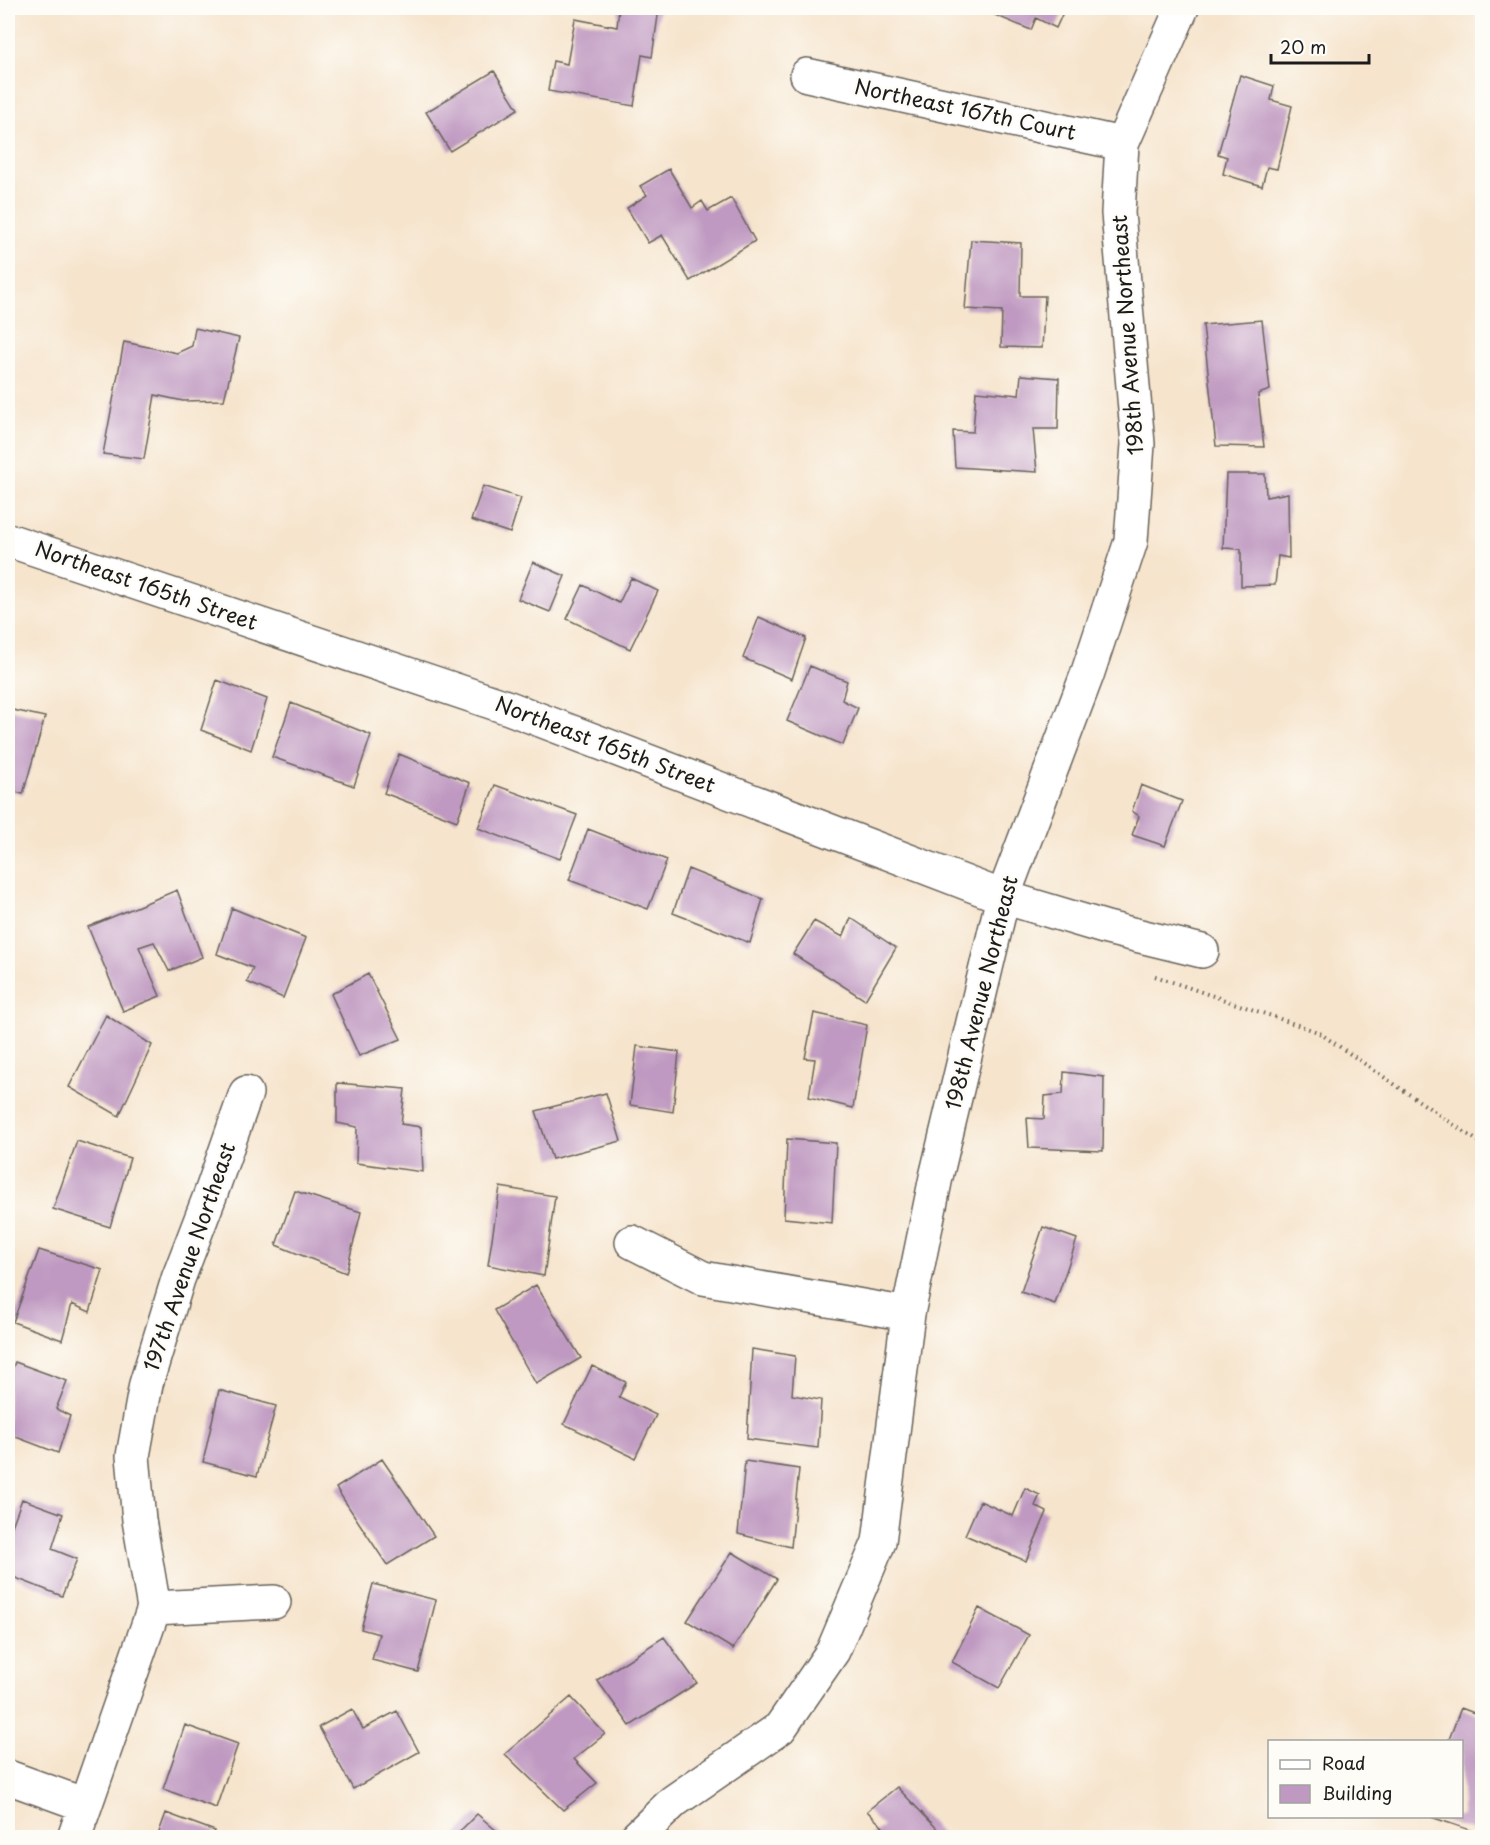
<svg xmlns="http://www.w3.org/2000/svg" width="1490" height="1845" font-family="'Playpen Sans',sans-serif">
<rect width="100%" height="100%" fill="#fdfcf7"/>
<filter id="ink" filterUnits="userSpaceOnUse"><feTurbulence type="fractalNoise" baseFrequency=".0167" numOctaves="2"/><feDisplacementMap in="SourceGraphic" scale="12" xChannelSelector="R" yChannelSelector="G"/><feConvolveMatrix kernelMatrix="1 2 1 2 8 2 1 2 1" color-interpolation-filters="sRGB"/></filter>
<filter id="wash" filterUnits="userSpaceOnUse"><feTurbulence type="fractalNoise" baseFrequency=".008" numOctaves="4" result="noise"/><feDisplacementMap in="SourceGraphic" scale="24" xChannelSelector="R" yChannelSelector="G"/><feGaussianBlur stdDeviation="1.35" result="paint"/><feColorMatrix in="noise" values="0 0 0 0 0 0 0 0 0 0 0 0 0 0 0 0 0 1.4 0 .05"/><feComposite in="paint" operator="in"/></filter>
<g filter="url(#wash)">
<rect width="100%" height="100%" fill="#f6e4cc"/>
<g id="blocks">
<!-- building -->
<path fill="#bf99c1" d="M619,8l40,1 -7,48 -10,-2 -8,51 -86,-15 5,-30 14,3 8,-45 42,8z
M978,8h87l-9,20 -20,-10 -5,12z
M494,71l24,38 -68,42 -24,-39z
M1240,75l34,11 -3,14 21,6 -15,63 -10,-2 -5,19 -39,-12 4,-17 -9,-3z
M669,169l23,39 10,-7 6,10 23,-13 24,43 -65,40 -28,-46 -14,8 -21,-35 20,-13 -7,-9z
M971,240l50,3 -1,53h25l-3,52 -41,-1 1,-36 -37,-2z
M1262,320l8,70 -12,4 6,53 -48,-1 -13,-121z
M195,328l44,10 -15,62 -41,1 -28,-6 -11,64 -41,-5 21,-112 53,11 15,-7z
M1021,375l38,3 -1,51h-25l4,43 -82,-5 -2,-36 20,1 3,-41 43,4z
M1226,474h39l1,23 22,-4 1,65 -11,-2 -3,29 -34,1v-37l-18,-1z
M483,486l38,12 -11,35 -39,-13z
M533,562l32,14 -15,36 -32,-13z
M631,578l27,13 -28,58 -63,-30 16,-34 36,18z
M759,617l47,21 -14,41 -49,-21z
M810,666l37,15 -5,19 16,8 -15,37 -56,-24z
M217,680l50,19 -16,51 -50,-20z
M291,703l80,32 -17,51 -82,-29z
M8,709l37,8 -22,77 -15,-4z
M399,754l71,29 -13,38 -73,-28z
M495,785l82,30 -17,44 -82,-31z
M1141,785l41,16 -17,45 -33,-11 7,-19 -7,-5z
M588,829l79,31 -19,49 -79,-29z
M688,869l75,30 -13,44 -77,-30z
M177,890l25,67 -33,14 -15,-29 -15,5 21,49 -37,15 -35,-84z
M232,908l74,30 -23,60 -36,-16 6,-14 -36,-14z
M851,918l45,30 -31,52 -72,-46 21,-33 29,16z
M368,974l33,65 -42,17 -28,-62z
M814,1013l53,12 -14,83 -44,-11 6,-38 -10,-1z
M106,1015l46,30 -33,71 -50,-29z
M637,1046l42,6 -6,60 -43,-7z
M1064,1072l40,5 -1,74 -74,-3 -2,-30 17,1 1,-23 18,-2z
M337,1083l68,6 -4,35 20,3 2,45 -67,-9 1,-36 -20,-4z
M606,1093l15,48 -69,18 -16,-48z
M787,1139l49,4 -4,80 -48,-5z
M77,1141l53,17 -20,69 -57,-18z
M500,1187l55,9 -11,80 -56,-11z
M295,1191l66,21 -15,61 -70,-28z
M1043,1227l34,12 -22,65 -34,-12z
M39,1250l64,20 -13,42 -18,-8 -10,36 -49,-18z
M536,1285l45,73 -45,26 -42,-74z
M752,1349l43,7 -3,39 29,5 -3,48 -71,-9z
M15,1362l52,19 -11,28 14,7 -12,37 -50,-19v-54z
M592,1366l34,16 -7,15 37,18 -21,43 -71,-34z
M219,1390l57,16 -19,70 -54,-14z
M382,1459l52,77 -47,29 -51,-77z
M745,1461l54,8 -8,78 -53,-13z
M1025,1488l15,7 -5,11 12,6 -21,49 -61,-26 15,-34 33,15z
M22,1499l41,15 -11,35 25,10 -15,37 -54,-21v-38z
M732,1552l45,27 -44,70 -46,-28z
M373,1584l63,16 -18,72 -46,-12 7,-26 -18,-5z
M979,1608l50,27 -30,53 -47,-26z
M664,1637l33,46 -67,43 -33,-46z
M571,1697l34,37 -31,25 23,24 -34,27 -58,-56z
M1461,1708l21,8v118l-51,-17 31,-1v-74h-14z
M352,1709l11,20 34,-18 22,41 -66,37 -34,-62z
M185,1725l53,19 -22,64 -53,-19z
M897,1787l49,51h-81l18,-11 -16,-16z
M166,1813l49,18 -3,7h-55z
M477,1814l28,24h-52z"/>
</g>
</g>
<g filter="url(#ink)">
<use href="#blocks" fill-opacity="0" stroke="#68625a" stroke-width="1.5"/>
<g fill="none" stroke-linecap="round" stroke-linejoin="round">
<!-- minor casing -->
<g stroke="#68625a" stroke-width="36">
<path id="minor" d="M807,75l315,69
M8,540l501,168 494,189 104,31 95,23
M632,1242l71,36 205,36
M154,1608l120,-6
M8,1777l77,28
M74,1838l80,-230 -15,-88 -6,-64 13,-72 32,-105 33,-86 35,-100
M636,1838l38,-37 106,-73 53,-77 46,-109 29,-228 28,-137 67,-280 84,-222 44,-134 7,-97 -20,-231 4,-69 60,-136"/>
</g>
<!-- path -->
<path stroke="#68625a" stroke-width="4" stroke-dasharray="1.5 4.5" stroke-linecap="butt" d="M1155,976l163,56 164,112"/>
<!-- minor -->
<use href="#minor" stroke="#fff" stroke-width="33"/>
</g>
</g>
<g text-anchor="middle" stroke-width="5" stroke-linejoin="round" paint-order="stroke">
<!-- street labels -->
<g font-size="21" fill="#1c1c1c" stroke="#fdfcf7">
<text transform="translate(965 110) rotate(12)" y="7">Northeast 167th Court</text>
<text transform="translate(1128 335) rotate(-94)" y="7">198th Avenue Northeast</text>
<text transform="translate(146 586) rotate(19)" y="7">Northeast 165th Street</text>
<text transform="translate(605 745) rotate(21)" y="7">Northeast 165th Street</text>
<text transform="translate(982 993) rotate(-76)" y="7">198th Avenue Northeast</text>
<text transform="translate(190 1257) rotate(-71)" y="7">197th Avenue Northeast</text>
</g>
</g>
<!-- margin -->
<rect width="1490" height="1845" fill="none" stroke="#fdfcf7" stroke-width="30"/>
<!-- legend -->
<rect x="1268" y="1740" width="195" height="78" fill="#fdfcf7" stroke="#a3a29f" stroke-width="1.5"/>
<rect x="1280" y="1760" width="30" height="9" fill="#ffffff" stroke="#a3a29f" stroke-width="1.5"/>
<text x="1322" y="1770" font-size="18" fill="#1c1c1c">Road</text>
<rect x="1280" y="1785" width="30" height="18" fill="#bf99c1" stroke="#a3a29f" stroke-width="1.5"/>
<text x="1322" y="1800" font-size="18" fill="#1c1c1c">Building</text>
<!-- scale -->
<path d="M1271 54v9h98v-9" fill="none" stroke="#1c1c1c" stroke-width="3"/>
<text x="1280" y="54" font-size="18" fill="#1c1c1c" stroke="#fdfcf7" stroke-width="4.5" paint-order="stroke">20 m</text>
</svg>
